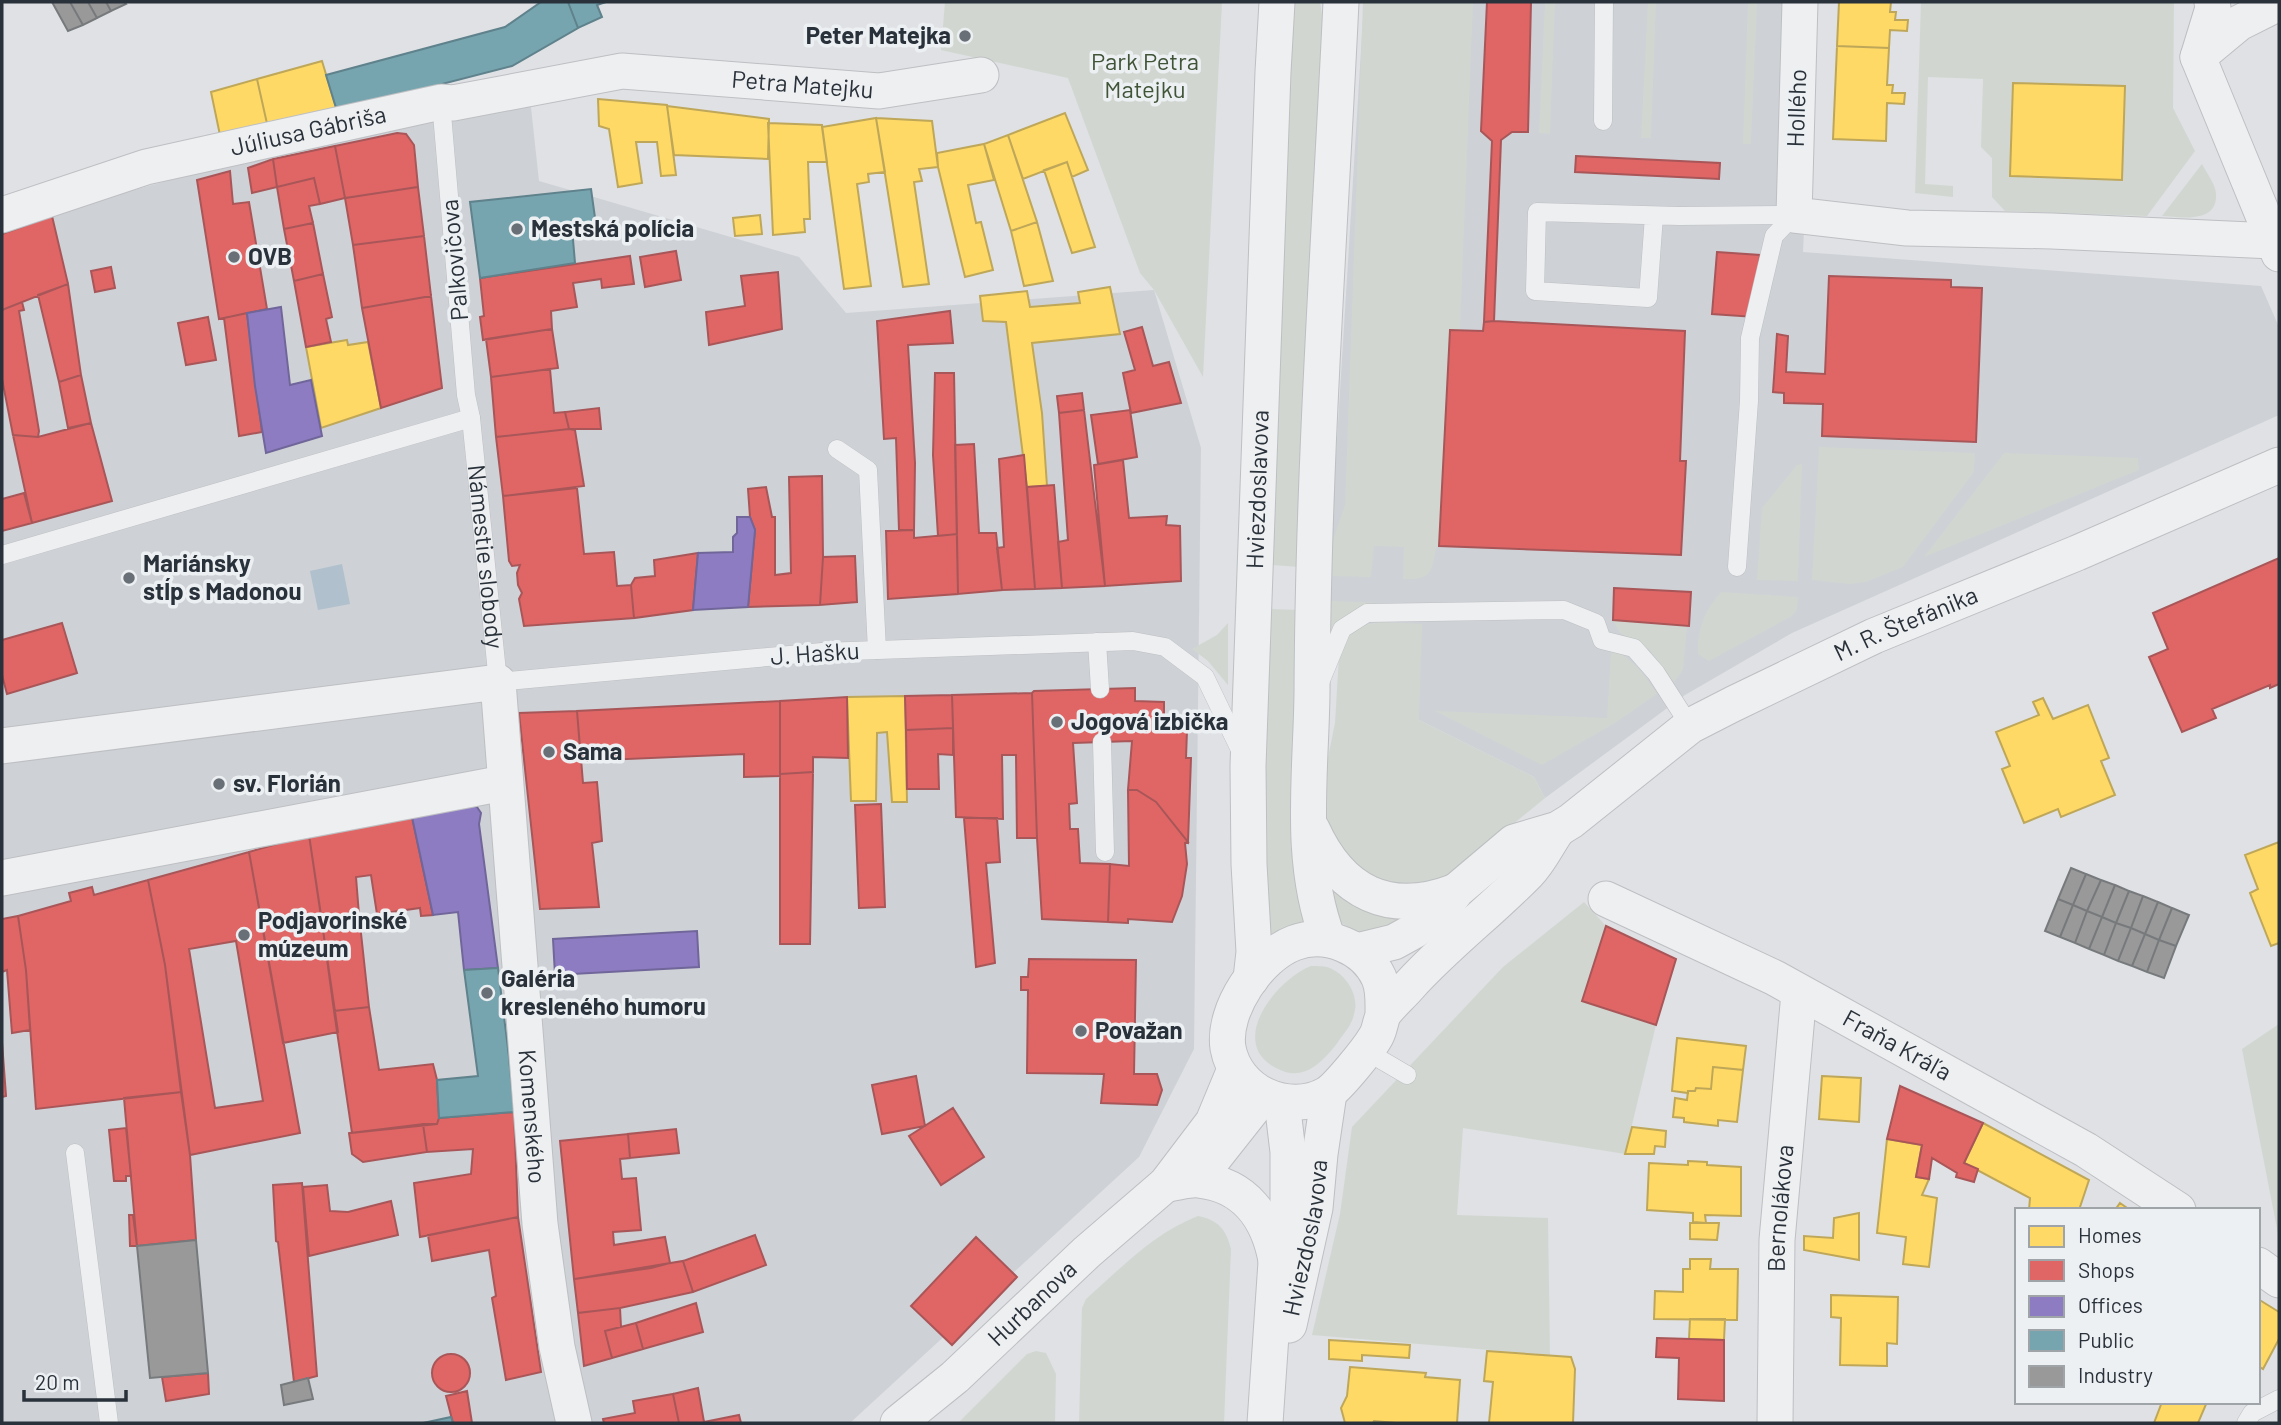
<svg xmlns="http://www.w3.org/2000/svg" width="2281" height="1425" font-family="Barlow,sans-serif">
<rect width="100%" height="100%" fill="#dfe1e4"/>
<!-- built -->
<path fill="#ced1d6" d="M1364,2h450l-11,250 458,34 18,41v88l-487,218 -107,62 -140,103 -11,-21 -115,-57 -39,-98 -55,13z
M528,80l11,101 260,76 47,56 308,-23 47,158 -7,601 -55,108 -289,266h-848v-1196z"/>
<!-- green -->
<path fill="#d1d7d0" d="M945,2h277l-19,375 -49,-87 -14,-17 -72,-195 -127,-28z
M1291,2h29l8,52 -28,513 -28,-2z
M1363,2h110l-13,328h-10l-11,216 -3,1c-4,26 -5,33 -33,32l1,-32 -30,-1 -3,31 -42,-1v-24l16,-47z
M1545,2h10l-5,132 -11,-1z
M1648,2h8l-5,136h-10z
M1748,2h9l-6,142h-8z
M1921,2h253l-1,106 22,43 -48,65 -142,-5 -13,-14v-39l-11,-11 2,-68 -55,-2 -3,107 28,2v11l-38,-4z
M2202,164c4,8 14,21 14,30 2,30 -36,23 -54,22z
M1819,447l156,6 -1,19 -71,95 -37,15 -16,2 -38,-4z
M2004,453l134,5 1,12 -215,87z
M1802,464l-4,117 -41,-1 5,-72 35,-43z
M1721,592l77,5 -1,13 -5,6 -83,45 -11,-7c-1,-25 6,-43 23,-62z
M1332,601l51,2c-24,2 -39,11 -53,31v-32z
M1270,609l30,1 -8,167 4,99 8,45 -38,15 -6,-90z
M1613,620l74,6 -4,44 -9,12 -25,-33 -29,-16z
M1380,622l42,2 -3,96 115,57 11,21 -101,83 -55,9 -38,-22 -29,-55 -1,-21 14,-69 4,-67 8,-19 15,-11z
M1228,623v62l-20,-24 -16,-12 25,-14z
M1614,650c21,11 31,25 43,44l-42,29 -73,42 -107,-54 172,7 4,-67z
M1330,886l71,31 2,3c-28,11 -33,19 -62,3z
M1584,902l22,24 -24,75 74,24 -31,129 -162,-26 -6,87 91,3 2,137 -238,-20 28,-121 12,-87 151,-160z
M1311,966c5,0 12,0 16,1 19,6 33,29 27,47 -2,11 -10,19 -16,28 -16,21 -35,41 -62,26 -50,-26 1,-89 35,-102z
M2279,1024v215l-37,-190z
M1198,1216c20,4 28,13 33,33l-7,174h-145l3,-115 4,-9c35,-31 68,-66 112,-83z
M1036,1351l10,2 10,21 -1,49h-97l69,-69z"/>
<!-- water -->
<path fill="#b0c0cc" d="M342,564l8,40 -32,6 -8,-39z"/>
<!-- homes -->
<path fill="#ffd966" stroke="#bfa759" stroke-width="2" d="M1839,2h52l-1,10h6l-1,8h13l-1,11 -17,-1 -1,18 -52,-2z
M1837,46l52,2 -2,37h6l-1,8h13l-1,11 -17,-1 -1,38 -53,-2z
M322,61l15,50 -69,17 -11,-49z
M257,79l11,49 -47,12 -10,-48z
M2013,83l112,3 -3,94 -112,-4z
M598,99l69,6 9,70 -15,1 -4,-34h-21l6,41 -24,4 -9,-58 -10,-3z
M667,106l102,13 -1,40 -94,-4z
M1065,113l23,57 -16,7 -5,-15 -44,17 -15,-44z
M876,118l9,54 -17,2 1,8 -12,2 14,102 -27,3 -22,-162z
M876,118l56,3 6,46 -19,2 3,12 -8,1 15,102 -26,3z
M768,123l54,2 5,37h-19l2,57h-6l1,13 -32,3z
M1008,135l29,87 -26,9 -27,-87z
M984,144l10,36 -26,5 8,38 5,-1 12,48 -28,7 -27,-110 -1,-14z
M1067,162l28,85 -23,6 -28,-83z
M760,215l2,19 -27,2 -2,-18z
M1037,222l16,59 -29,5 -13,-55z
M1110,287l10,47 -88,9 10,70 5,73 -20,1 -21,-165 -23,-1 -3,-25 47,-5 3,16 50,-4 -2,-11z
M347,340l1,5 20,-3 13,66 -60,20 -15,-81z
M905,696l2,106h-15l-5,-70 -10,1 -1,68h-25l-4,-104z
M2043,698l10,21 35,-14 21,53 -8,3 14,34 -54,22 -3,-8 -34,14 -22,-54 8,-3 -14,-34 43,-17 -6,-13z
M2279,842v101l-8,3 -21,-53 8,-4 -13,-34z
M1677,1038l69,8 -3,24 -30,-3 -2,22 -15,-1 -1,3h-7v2l-16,-2z
M1713,1067l30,3 -6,52 -19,-2v6l-34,-4v-4l-11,-1 2,-19 12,2 1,-9h7l1,-3 15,1z
M1822,1076l39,2 -2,44 -40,-3z
M1983,1123l106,57 -10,30h-50l1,-12 -66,-35z
M1632,1127l34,4 -1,16 -10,-1 -1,8h-29z
M1887,1139l35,6 -6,32 13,2 -7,16 15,3 -8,69 -26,-3 3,-27 -29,-4z
M1688,1161l19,1v3l34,2v49l-36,-1 1,8 -13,-1v-9l-46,-3 2,-47 39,2z
M2120,1203l10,7h-15z
M1859,1213v47l-55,-10v-14l29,2 1,-20z
M1690,1223h29l-2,17 -27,-1z
M1690,1259h21l-1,10h28l-1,51 -83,-1 1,-28 28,1v-23h7z
M1831,1295l67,2 -1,47 -10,-1v23l-47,-1 1,-47 -10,-1z
M2258,1299l21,13v27l-16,30 -5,-3z
M1690,1319h35l-1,21 -35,-1z
M1329,1340l81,5 -1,13 -47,-3v6l-33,-2z
M1487,1351l84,6 4,12 -2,54h-84l4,-41 -9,-1z
M1350,1367l76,6 -1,4 35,3 -3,43h-61l-22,-2 -1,2h-28l-4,-15 6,-12z
M2162,1402h45l-9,21h-44z"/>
<!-- shops -->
<path fill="#e06666" stroke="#a95659" stroke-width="2" fill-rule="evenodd" d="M1487,2h44l-3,130h-16l-11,8 -7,181 -10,1 8,-181 -11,-10z
M397,133l9,1 8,11 4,42 -73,11 -10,-52z
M335,146l10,52 -25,6 -6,-26 -37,9 -4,-28z
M1576,156l144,7 -1,16 -144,-7z
M273,159l4,28 -25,6 -4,-25z
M230,171l3,33 16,-2 18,107 -48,10 -22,-139z
M314,178l6,26 -11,2 4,17 -29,6 -7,-42z
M418,187l6,49 -71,9 -8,-47z
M52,216l16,68 -66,26v-76z
M313,223l10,51 -29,7 -10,-52z
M424,236l7,60 -69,12 -9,-63z
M676,251l5,29 -36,7 -5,-30z
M1717,252l43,3 -5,62 -43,-3z
M630,256l4,28 -32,4 -1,-9 -28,4 4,24 -26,4 1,18 -69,11 -3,-23 4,-1 -4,-38z
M111,267l4,21 -20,4 -4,-21z
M778,272l4,57 -73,16 -3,-33 39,-6 -4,-30z
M323,274l9,43 -6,2 5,23 -25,5 -12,-66z
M1829,276l122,4v7l31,1 -6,154 -154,-6 1,-32 -39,-1v-10l-11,-1 4,-58 11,2 -2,36 39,2z
M68,284l13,91 -22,7 -21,-87z
M431,296l11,92 -61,20 -19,-100z
M22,302l2,8 -5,1 20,120 -1,6 -25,-2 -11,-56v-69z
M950,311l3,32 -45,2 7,118 -1,67h-15l-3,-92 -12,1 -7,-118z
M247,313l15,119 -23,4 -15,-118z
M208,317l8,43 -30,5 -8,-42z
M1494,321l191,10 -5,130h6l-5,94 -242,-9 11,-216 33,1 1,-9z
M1142,327l11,39 16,-4 12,41 -50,10 -8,-40 12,-3 -11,-38z
M552,329l6,39 -67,9 -5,-38z
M550,369l4,44 11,-1 4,17 -73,8 -5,-60z
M935,373h19l3,161 -19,2 -5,-81z
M81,375l10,48 -23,5 -9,-46z
M1082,393l2,17 -25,3 -2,-17z
M599,408l2,21h-32l-4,-17z
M1084,410l21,176 -43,2 -4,-46 10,-2 -9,-127z
M1130,410l7,47 -39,7 -7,-49z
M91,423l21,78 -80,22 -19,-88 25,2z
M569,429l6,1 9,56 -81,10 -7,-59z
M974,444l5,89h17l6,57 -44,4 -3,-149z
M1024,455l11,134 -33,1 -5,-42 7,-1 -5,-88z
M1123,460l6,58 38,-2 -1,9 14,1 1,55 -76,5 -11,-121z
M822,476l1,81 -3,48 -72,2 7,-77 -5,-13 -2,-28 18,-2 6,30h3v58l16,-2 -2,-96z
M1054,485l8,103 -27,1 -8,-102z
M577,488l7,66 30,-2 3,34 14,-1 3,33 -110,8 -5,-27 3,-6 -4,-8 -1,-12 3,-8 -8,1 -3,-5 -6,-65z
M24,493l8,30 -30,8v-32z
M914,530v8l43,-4 1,60 -70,5 -2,-68z
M698,553l-5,57 -59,8 -3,-33 4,-7 20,-2 -1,-16z
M855,556l2,46 -37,3 3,-48z
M2279,558v126l-9,4v-3l-58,24 4,9 -34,14 -33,-75 19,-8 -15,-36z
M1614,588l77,4 -2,34 -76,-6z
M62,623l15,50 -70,21 -5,-19v-35z
M1135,688v13l29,1v28h23l-1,28h5l-3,84 -32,-40 -19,-12h-9l4,-49 -59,2 4,60 -8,1 1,25h8l2,34 30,1 -2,58 -66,-3 -5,-81 -5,-145 2,-2z
M1032,693l5,145h-20l-1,-83h-14l1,64 -47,-2 -4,-122z
M952,695l1,33 -47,2 -1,-34z
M847,697l1,61 -35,-1v15l-33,2v-73z
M780,701v75l-36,1v-23l-163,7 -4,-50z
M577,711l6,72 14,-1 5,59 -10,2 7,64 -59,2 -21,-196z
M953,728v27l-15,-1 1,35h-32l-1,-59z
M813,772l-3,172h-30v-170z
M1128,790h9l19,12 32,40 -3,1 2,21 -5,32 -10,26 -44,-3v4l-20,-1 2,-58 19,2z
M881,804l4,103 -26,1 -4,-103z
M412,817l21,98 -12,1 -1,-8 -43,6 -6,-39 -15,2 3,38h-38l-12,-80z
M964,818h33l3,44 -14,1 9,100 -19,4z
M309,835l29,197 -55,11 -34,-191z
M249,852l51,281 -110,22 -25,-190 -17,-85zM236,941l27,160 -48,7 -26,-159z
M148,880l17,85 16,127 -145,17 -10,-139 -8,-54 53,-15 -2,-8 23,-6 2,8z
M321,915h38l10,92 -35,4z
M18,916l8,54 4,60 -18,3 -5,-63 -5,2v-53z
M1606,926l70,33 -20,66 -74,-24z
M1029,959l107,1 -2,114h23l5,16 -5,15 -56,-2 3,-29 -77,-1 1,-83h-7v-13h7z
M369,1007l10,63 54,-6 4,16 2,38 -2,6 -85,9 -18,-122z
M2,1042l4,54 -4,1z
M916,1076l9,50 -43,8 -10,-49z
M1900,1086l83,37 -19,40 14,6 -4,13 -18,-5 1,-4 -25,-15 -3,21 -13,-2 6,-32 -35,-6z
M181,1092l9,63 6,85 -59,6 -13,-148z
M953,1108l31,49 -43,28 -32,-49z
M514,1112l4,105 -98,20 -6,-54 57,-9 2,-25 -46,3 -4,-28h14l2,-6z
M423,1124l4,28 -64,10 -11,-8 -3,-21z
M126,1128l5,48h-5v5h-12l-5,-51z
M676,1129l3,24 -49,5 -2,-24z
M628,1134l2,24 -10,1 2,20 14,-1 5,52 -28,2 1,13 51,-8 5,26 -19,5 -77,11 -14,-138z
M302,1183l15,193 -23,6 -16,-140 -2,-1 -3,-56z
M327,1185l3,26 18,1 43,-11 7,34 -89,21 -6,-69z
M129,1215h4l4,31h-7z
M518,1217l23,155 -35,8 -14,-82 4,-2 -7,-46 -57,11 -4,-26z
M755,1235l11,30 -73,27 -10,-31z
M976,1237l41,40 -65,68 -41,-39z
M683,1261l10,31 -73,16 -42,5 -4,-34z
M696,1303l7,29 -60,17 -7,-26z
M620,1308l1,19 -16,4 7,27 -28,8 -6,-53z
M636,1323l7,26 -31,9 -7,-27z
M1657,1338l67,2v61l-46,-2 1,-41 -23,-1z
M432 1373a19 19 0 1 1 38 0a19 19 0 1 1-38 0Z
M208,1373l1,21 -43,7 -4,-24z
M698,1388l6,34 35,-7 2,8h-62l-6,-29z
M467,1391l5,32h-19l-7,-27z
M673,1394l6,29h-75l-1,-4 32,-6 -2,-12z"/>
<!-- offices -->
<path fill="#8e7cc3" stroke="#70669a" stroke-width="2" d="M281,307l9,78 21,-5 11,56 -56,17 -11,-67 -8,-73z
M737,517h13l5,13 -7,77 -55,3 5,-57 35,-1v-15l4,-4z
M470,805l7,2 4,6 -2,11 19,144 -34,2 -6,-58 -25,3 -21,-98z
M697,931l2,36 -144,8 -2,-36z"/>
<!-- public -->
<path fill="#76a5af" stroke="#5f828c" stroke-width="2" d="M541,2h27l10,26 -66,38 -175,45 -11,-36 179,-48z
M568,2h38l-9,3 5,12 -24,11z
M591,189l5,36 -24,3 3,35 -95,15 -10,-76z
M498,968l11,89 5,55 -75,6 -2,-38 41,-4 -14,-106z
M451,1417l2,6h-30z"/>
<!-- industry -->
<path fill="#999" stroke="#777a7c" stroke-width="2" d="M52,2h18l13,23 -15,6z
M70,2h18l9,16 -14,7z
M88,2h18l5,9 -14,7z
M106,2h18l2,2 -15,7z
M2071,868l15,6 -13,31 -15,-6z
M2086,874l15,6 -14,31 -14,-6z
M2101,880l14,5 -13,32 -15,-6z
M2115,885l14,6 -13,32 -14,-6z
M2129,891l14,5 -12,32 -15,-5z
M2143,896l15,6 -13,32 -14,-6z
M2058,899l15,6 -13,32 -15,-6z
M2158,902l14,6 -13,32 -14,-6z
M2073,905l14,6 -12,32 -15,-6z
M2172,908l17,7 -13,31 -17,-6z
M2087,911l15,6 -13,32 -14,-6z
M2102,917l14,6 -12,32 -15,-6z
M2116,923l15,5 -13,33 -14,-6z
M2131,928l14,6 -13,32 -14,-5z
M2145,934l14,6 -12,32 -15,-6z
M2159,940l17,6 -12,32 -17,-6z
M196,1240l12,133 -58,5 -13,-132z
M308,1378l5,21 -29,6 -3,-20z"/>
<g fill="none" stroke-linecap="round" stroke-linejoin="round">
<!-- lane casing -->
<g stroke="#bdbfc2" stroke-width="19">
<g id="lane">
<path id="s1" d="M441,102l25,293 5,23 27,264 324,-30 311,-11 32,6 40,30 38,79"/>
<path d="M1603,121l1,-119"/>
<path d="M1654,216l-6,82 -113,-7 2,-79 142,4 115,-1"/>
<path d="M837,449l31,21 9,180"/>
<path d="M2,555l469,-137"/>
<path d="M1737,567l12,-166 1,-63 24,-102 20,-21"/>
<path d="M1097,642l3,47"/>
<path d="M1321,680l21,-51 25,-16 197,-3 32,13 6,17 32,8 22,25 34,53"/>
<path d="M1102,742l3,110"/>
<path d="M1366,1051l41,24"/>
<path d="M75,1153l34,270"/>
<path d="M2246,1423l6,-10 27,-14"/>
</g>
</g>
<!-- street casing -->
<g stroke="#bdbfc2" stroke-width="37">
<g id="street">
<path d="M1800,2l-6,213 113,13 145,3 221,10"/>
<path d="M2212,2l1,6 -15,49 81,197"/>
<path d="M2198,57l41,-34 40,-20"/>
<path id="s2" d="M2,215l144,-48 295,-65 12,1 169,-32 257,20 102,-16"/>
<path id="s3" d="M2,746l496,-64 42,542 17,123 17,76"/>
<path d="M1312,829c29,64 77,88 144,62"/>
<path d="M2,878l502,-95"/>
<path id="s4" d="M1606,899l169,79 311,172 92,60"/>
<path d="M1328,939c-30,-78 -17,-164 -16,-246 1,-230 18,-461 29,-691"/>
<path id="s5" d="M1357,951l37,-9 20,-11 27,-19 15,-21 58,-49 44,-13 13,-8 119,-95 43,-22 141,-68 203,-83 202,-88"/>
<path id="s6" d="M1251,979l3,-27 -5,-88 -1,-98 25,-694 4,-70"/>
<path d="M1383,1015c0,-13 1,-25 -4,-37 -14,-31 -53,-47 -85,-35 -35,13 -72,67 -66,105 8,44 60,68 99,46 11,-7 41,-44 48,-56 5,-7 5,-17 9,-25 7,-9 17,-18 25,-27 37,-41 81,-74 119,-113 12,-12 20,-30 30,-44"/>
<path d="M1199,1177l64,-81"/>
<path d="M1166,1184c11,-1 23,-5 33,-4 47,5 69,38 77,80"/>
<path d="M2258,1265l21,15"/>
<path id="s7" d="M1289,1325l26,-117 5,-54 9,-61"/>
<path id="s8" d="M898,1423l57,-46 132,-125 79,-68 47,-62 22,-53"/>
<path d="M1265,1423l11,-161 12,-51v-59l-6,-50"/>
<path id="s9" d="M1775,1423l2,-183 22,-247"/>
</g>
</g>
<!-- lane -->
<use href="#lane" stroke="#eeeff1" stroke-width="18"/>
<!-- street -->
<use href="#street" stroke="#eeeff1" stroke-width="35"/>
</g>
<!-- markers -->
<g fill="#696f76" stroke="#edf0f3" stroke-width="2.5">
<circle cx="965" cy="36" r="7"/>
<circle cx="517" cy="229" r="7"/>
<circle cx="234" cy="257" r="7"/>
<circle cx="129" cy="578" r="7"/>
<circle cx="1057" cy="722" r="7"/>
<circle cx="549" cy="752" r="7"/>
<circle cx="219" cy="784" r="7"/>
<circle cx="244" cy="935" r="7"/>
<circle cx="487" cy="993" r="7"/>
<circle cx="1081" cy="1031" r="7"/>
</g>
<g text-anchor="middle" stroke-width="7" stroke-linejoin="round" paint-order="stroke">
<!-- poi labels -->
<g font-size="24" font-weight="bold" fill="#29313a" stroke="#edf0f3" text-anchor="start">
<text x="951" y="44" text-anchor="end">Peter Matejka</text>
<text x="531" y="237">Mestská polícia</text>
<text x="248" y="265">OVB</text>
<text x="143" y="572">Mariánsky<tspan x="143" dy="28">stĺp s Madonou</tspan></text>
<text x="1071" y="730">Jogová izbička</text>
<text x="563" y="760">Sama</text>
<text x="233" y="792">sv. Florián</text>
<text x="258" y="929">Podjavorinské<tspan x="258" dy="28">múzeum</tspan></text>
<text x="501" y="987">Galéria<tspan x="501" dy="28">kresleného humoru</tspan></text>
<text x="1095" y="1039">Považan</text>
</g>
<!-- park labels -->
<g font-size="24" fill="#405438" stroke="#edf0f3">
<text x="1145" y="70">Park Petra<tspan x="1145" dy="28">Matejku</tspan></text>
</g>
<!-- street labels -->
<g font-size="24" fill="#29313a" stroke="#edf0f3">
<text dy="8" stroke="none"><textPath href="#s2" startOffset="819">Petra Matejku</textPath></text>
<text transform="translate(1797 108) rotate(-88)" y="8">Hollého</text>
<text dy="8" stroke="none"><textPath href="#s2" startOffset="318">Júliusa Gábriša</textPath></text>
<text transform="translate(455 260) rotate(-95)" y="8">Palkovičova</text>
<text dy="8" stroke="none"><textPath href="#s6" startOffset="490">Hviezdoslavova</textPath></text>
<text dy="8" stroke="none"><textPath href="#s1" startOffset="457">Námestie slobody</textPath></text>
<text dy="8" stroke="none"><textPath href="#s5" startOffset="648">M. R. Štefánika</textPath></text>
<text transform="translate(815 654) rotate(-4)" y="8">J. Hašku</text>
<text dy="8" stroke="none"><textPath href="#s4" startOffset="326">Fraňa Kráľa</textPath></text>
<text dy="8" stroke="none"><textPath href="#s3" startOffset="936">Komenského</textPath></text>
<text dy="8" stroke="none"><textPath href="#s9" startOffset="215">Bernolákova</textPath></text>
<text dy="8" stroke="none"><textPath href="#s7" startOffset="89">Hviezdoslavova</textPath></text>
<text dy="8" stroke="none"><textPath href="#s8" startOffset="180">Hurbanova</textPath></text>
</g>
</g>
<!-- border -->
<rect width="2281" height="1425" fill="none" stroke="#29313a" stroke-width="7"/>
<!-- legend -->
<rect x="2015" y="1208" width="245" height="196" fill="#edf0f3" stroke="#9fa4a9" stroke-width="2"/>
<rect x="2029" y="1226" width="35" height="21" fill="#ffd966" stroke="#9fa4a9" stroke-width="2"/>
<text x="2078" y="1243" font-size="21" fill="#29313a">Homes</text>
<rect x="2029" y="1260" width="35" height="21" fill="#e06666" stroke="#9fa4a9" stroke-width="2"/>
<text x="2078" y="1278" font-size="21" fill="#29313a">Shops</text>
<rect x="2029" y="1296" width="35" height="21" fill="#8e7cc3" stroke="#9fa4a9" stroke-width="2"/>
<text x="2078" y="1313" font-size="21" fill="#29313a">Offices</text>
<rect x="2029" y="1330" width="35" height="21" fill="#76a5af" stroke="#9fa4a9" stroke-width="2"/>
<text x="2078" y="1348" font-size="21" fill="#29313a">Public</text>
<rect x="2029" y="1366" width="35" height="21" fill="#999999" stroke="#9fa4a9" stroke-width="2"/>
<text x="2078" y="1383" font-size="21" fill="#29313a">Industry</text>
<!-- scale -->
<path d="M24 1390v10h102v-10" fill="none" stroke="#29313a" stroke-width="3.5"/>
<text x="35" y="1390" font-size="21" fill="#29313a" stroke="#edf0f3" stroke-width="5" paint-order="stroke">20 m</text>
</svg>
